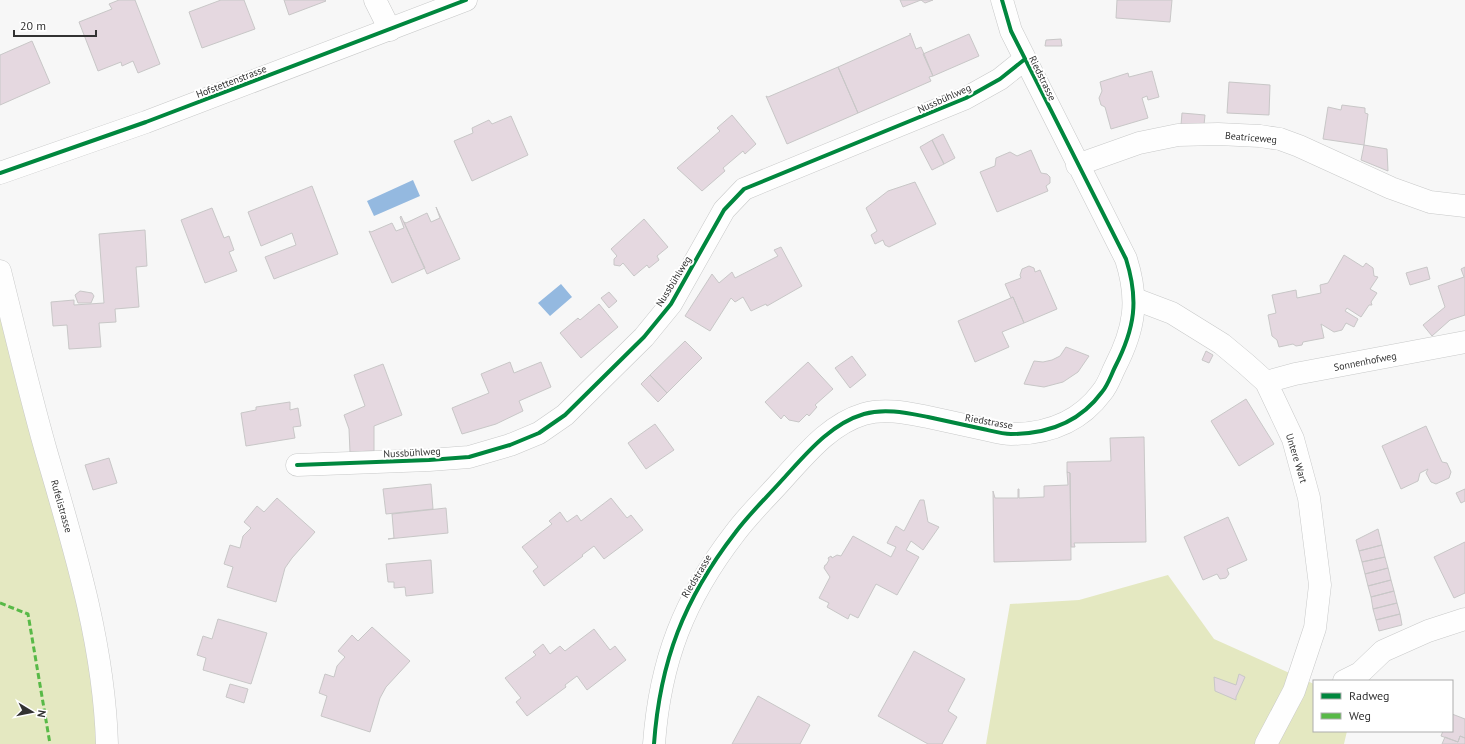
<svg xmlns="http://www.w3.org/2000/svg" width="1465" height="744" font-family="'PT Sans',sans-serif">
<rect width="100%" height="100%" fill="#f7f7f7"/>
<!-- green -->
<path fill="#e4e8c1" d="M0,271l80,299 27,174h-107z
M1168,575l46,64 100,45v47h33l-3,13h-358l24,-140 69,-4z"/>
<!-- water -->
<path fill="#94b9e0" d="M413,180l7,16 -46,20 -7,-15z
M561,284l11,13 -22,19 -12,-13z"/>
<!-- building -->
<path fill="#e5d8e0" stroke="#c8c7c7" d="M119,0h16l25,64 -22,9 -5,-12 -11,5 -1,-4 -23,9 -19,-49 33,-13 -3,-5z
M221,0h23l11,29 -53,19 -13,-36z
M284,0h41l1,1 -37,14z
M900,0h33l-8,3 -4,-3 -18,7z
M1117,0h55l-2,22 -54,-4z
M910,33l6,16 5,-2 3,7 9,22 -4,1 2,4 -73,32 -20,-46 72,-32z
M969,34l10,22 -46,20 -10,-22z
M1061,39l1,7h-17l1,-6z
M32,41l18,42 -50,22v-50z
M838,67l20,46 -71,31 -21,-48 2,1z
M1152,71l7,26 -11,3 -1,-4 -5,2 6,20 -37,11 -6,-22 -4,-2 -2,-7 3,-7 -2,-9 28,-9 1,4z
M1229,82l41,3 -1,30 -42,-2z
M1342,105l23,3v5l3,1 -4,31 -41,-6 5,-32 13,3z
M1182,113l23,2 -1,10h-23z
M732,115l24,29 -11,10 -2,-3 -20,17 2,3 -23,20 -25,-23 43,-37 -3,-3z
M511,116l17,39 -56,26 -18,-40 19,-8 -1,-5 17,-8 3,4z
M943,134l12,24 -11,6 -12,-24z
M932,140l12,24 -12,6 -12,-23z
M1364,145l23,4 1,22 -27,-11z
M1031,150l10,23 6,1 3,3v6l-4,3 2,5 -51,21 -17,-40 15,-6 1,-8 14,-6 7,4z
M915,182l21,42 -47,23 -4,-2 -2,-5 -8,4 -4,-9 6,-4 -11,-23 22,-17z
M312,186l26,68 -64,25 -9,-22 31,-12 -4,-12 -31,13 -13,-34z
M436,207l24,52 -33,15 -23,-52 2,1 21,-10 4,9 9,-4z
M212,208l12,30 5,-2 5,14 -5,2 8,19 -32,12 -24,-63z
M401,216l24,52 -33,15 -23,-52 2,1 21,-9 4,8 8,-3 -4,-11z
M644,219l24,28 -11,9 2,4 -10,8 -2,-3 -13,11 -11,-13 -3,3 -6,-1v-6l3,-3 -6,-7z
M145,230l2,36 -11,1 3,40 -24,2 1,13 -17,1 2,24 -32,2 -2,-24 -14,1 -2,-24 23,-2v5l30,-2 -5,-69z
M781,247l21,39 -35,20 -1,-2 -15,7 -8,-14 -8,5 -4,-4 -21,33 -25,-15 27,-42 7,9 13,-11 3,6 43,-22 -4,-6z
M1344,255l19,12 3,-4 7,5 1,8 4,1 -8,12 7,4 -6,9 1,3h-3l-8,12 -14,-9 -2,3 13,8 -4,8 -8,-4 -4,7 -8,2 -13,-8 3,14 -21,4 -1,3 -6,1 -3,-2 -14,3 -2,-7 -5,-4 -4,-21 8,-2 -4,-18 24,-5 1,8 24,-5 -1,-8 8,-2z
M1029,266l5,2 1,4 5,-2 17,39 -33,14 -11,-26 -2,1 -6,-14 16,-6 -1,-3 2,-6z
M1427,267l3,12 -20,6 -4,-12z
M1465,267v48l-15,5 -18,16 -9,-11 22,-18 -7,-21 26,-9 -3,-8z
M80,291l12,2 2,3 -3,7h-13l-3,-8z
M609,292l8,9 -8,7 -8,-10z
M1013,297l11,26 -22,9 7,15 -34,15 -17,-41z
M599,304l19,23 -37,31 -21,-25 18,-15 2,2z
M685,341l17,17 -35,35 -17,-18z
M1066,347l23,9 -11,16 -15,10 -19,5 -20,-3 10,-23 9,1 9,-2 8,-4z
M1206,351l7,4 -4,8 -7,-3z
M852,356l14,19 -16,13 -15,-20z
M510,362l4,11 27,-11 10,25 -32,14 4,10 -27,13 -34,10 -10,-26 37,-15 -8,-19z
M808,362l25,27 -18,16 2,2 -8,9 -2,-2 -8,8 -10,-2 -5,-5 -3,4 -16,-17z
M383,364l19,51 -28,11v25l-24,1 -1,-23 -5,-14 21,-9 -11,-31z
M650,375l17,18 -9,9 -17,-18z
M1246,399l28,45 -35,22 -28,-45z
M290,402v8l8,-2 3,18 -8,1 2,11 -49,8 -5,-33 15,-3v-3z
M655,424l19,26 -28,19 -18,-26z
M1426,426l16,36 5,1 4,9 -2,6 -13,6 -5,-2 -5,-9 2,-4 -8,4 -2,8 -17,8 -19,-43z
M1144,437l2,105 -72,1 1,4h-4l-1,-74 -3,-1v-10l44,-1 -1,-23z
M109,458l8,25 -24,7 -8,-25z
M1067,472l3,1 1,87 -77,2 -1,-71 2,7h23v-9h1v9l25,-1v-11l24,-1z
M431,484l2,25 -47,5 -3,-25z
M1465,489v12l-4,2 -5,-10z
M277,498l38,34 -23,26 -7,10 -9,34 -49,-15 6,-20 -9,-3 6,-19 10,3 3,-12 8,-8 -7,-6 13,-16 7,6z
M611,498l16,20 4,-3 12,15 -39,29 -10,-13 -12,9 1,1 -39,30 -11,-15 5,-4 -16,-20 30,-23 -3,-3 11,-9 7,10 10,-7 4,6z
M920,500h4l4,22 11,5 -16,23 -12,-9 -5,9 13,7 -22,38 -21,-11 -18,34 -8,-4 -2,5 -21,-12 2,-4 -10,-5 11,-21 -6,-9 1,-3h1l3,-5 -1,-2 3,-2 1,2 5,-3 4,1 12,-20 38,21 5,-10 -9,-4 9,-17 8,5z
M446,508l2,25 -60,6 6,-1 -2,-24z
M1228,517l19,43 -20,9 2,5 -3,4 -6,1 -3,-5 -14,6 -19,-43z
M1378,529l4,16 -23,6 -3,-11z
M1465,542v51l-11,5 -20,-41z
M1382,545l3,12 -23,5 -3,-11z
M1385,557l3,11 -23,6 -3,-12z
M431,560l2,33 -27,3 -1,-9 -11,1v-6h-6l-2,-18z
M1388,568l3,12 -23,6 -3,-12z
M1391,580l3,11 -23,6 -3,-11z
M1394,591l3,12 -24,6 -2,-12z
M1397,603l3,11 -24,6 -3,-11z
M1400,614l2,11 -23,6 -3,-11z
M218,619l49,14 -16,51 -48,-14 3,-12 -9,-3 6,-19 9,3z
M372,627l38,34 -24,26 -6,11 -10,34 -49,-16 6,-20 -8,-3 6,-19 9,3 3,-11 8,-9 -7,-6 14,-16 6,6z
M594,629l16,21 5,-4 11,14 -39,30 -10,-14 -12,9 1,2 -39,29 -11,-14 5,-4 -16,-20 31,-23 -3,-3 10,-8 7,10 10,-8 5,5z
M914,651l51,28 -17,32 9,6 -15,27h-14l-50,-28z
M1239,674l6,3 -9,20v3l-21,-9 -1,-14 22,8z
M230,684l18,5 -4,14 -18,-6z
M758,696l52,29 -10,19h-68z
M1452,714l13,5v19l-5,-2 -2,6 -17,-6 2,-5h9z
M1460,736l5,2v6h-23l3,-7 13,5z"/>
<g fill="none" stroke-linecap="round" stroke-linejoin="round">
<!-- minor casing -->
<g stroke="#c8c9c9" stroke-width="23">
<path id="minor" d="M375,0l15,30
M1077,165l62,-22 39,-8 40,-1 42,2 20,3 19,7 92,42 39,14 35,4
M0,271c15,60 29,120 46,180 28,96 58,192 61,293
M1135,299l37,14 50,31 24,20 20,18 27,57 16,59 11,87 -5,43 -21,63 -28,53
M1266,382l29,-8 170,-32
M297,465l132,-5 40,-3 41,-12 29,-12 26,-18 79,-78 27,-33 53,-94 20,-21 222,-91 34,-19 25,-20
M1344,681l16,-8 23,-22 45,-20 37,-12
M654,744c6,-83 30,-145 81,-211 14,-19 32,-36 48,-54 23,-25 47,-55 81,-65 21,-6 43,-1 64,3 18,4 37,8 55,12 9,2 19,5 28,5 37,0 69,-12 91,-42 6,-7 9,-17 13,-25 20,-39 24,-67 11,-108l-115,-228 -9,-31"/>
</g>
<!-- major casing -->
<g stroke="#c8c9c9" stroke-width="23">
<path id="major" d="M0,173l146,-51 320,-122"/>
</g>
<!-- minor -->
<use href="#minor" stroke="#fefefe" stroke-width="22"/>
<!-- major -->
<use href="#major" stroke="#fefefe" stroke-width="22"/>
<!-- quiet -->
<path stroke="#58b947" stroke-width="3" stroke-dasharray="6 3" stroke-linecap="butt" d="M0,603l28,11 22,130"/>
<!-- cycleway casing -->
<g stroke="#fff" stroke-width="6">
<path id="cycleway" d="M0,173l146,-51 320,-122
M297,465l132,-5 40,-3 41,-12 29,-12 26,-18 79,-78 27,-33 53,-94 20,-21 222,-91 34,-19 25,-20
M654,744c6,-83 30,-145 81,-211 14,-19 32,-36 48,-54 23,-25 47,-55 81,-65 21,-6 43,-1 64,3 18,4 37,8 55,12 9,2 19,5 28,5 37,0 69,-12 91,-42 6,-7 9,-17 13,-25 20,-39 24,-67 11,-108l-115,-228 -9,-31"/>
</g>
<!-- cycleway -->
<use href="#cycleway" stroke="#00873e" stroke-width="4"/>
</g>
<g text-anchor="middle" stroke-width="4" stroke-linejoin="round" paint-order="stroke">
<!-- street labels -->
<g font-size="10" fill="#323232" stroke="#fff">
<text transform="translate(1043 78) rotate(64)" y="4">Riedstrasse</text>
<text transform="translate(231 81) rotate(-21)" y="4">Hofstettenstrasse</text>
<text transform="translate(944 98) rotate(-24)" y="4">Nussbühlweg</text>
<text transform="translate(1251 137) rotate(5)" y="4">Beatriceweg</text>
<text transform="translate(673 281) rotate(-58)" y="4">Nussbühlweg</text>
<text transform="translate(1365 361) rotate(-11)" y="4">Sonnenhofweg</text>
<text transform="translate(989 421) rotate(10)" y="4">Riedstrasse</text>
<text transform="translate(412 452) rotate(-3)" y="4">Nussbühlweg</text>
<text transform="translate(1297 458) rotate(73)" y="4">Untere Wart</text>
<text transform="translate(62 506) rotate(74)" y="4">Rufelistrasse</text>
<text transform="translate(696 576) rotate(-59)" y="4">Riedstrasse</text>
</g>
</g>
<!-- legend -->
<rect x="1313" y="680" width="140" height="52" fill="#ffffff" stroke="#adadad"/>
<rect x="1321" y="693" width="20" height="6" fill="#00873e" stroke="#adadad"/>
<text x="1349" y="700" font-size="12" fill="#323232">Radweg</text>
<rect x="1321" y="713" width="20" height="6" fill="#58b947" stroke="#adadad"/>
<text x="1349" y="720" font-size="12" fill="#323232">Weg</text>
<!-- north arrow -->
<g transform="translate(32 712) rotate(100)" stroke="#ffffff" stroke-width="3" paint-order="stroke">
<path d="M0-3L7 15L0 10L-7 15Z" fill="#323232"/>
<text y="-6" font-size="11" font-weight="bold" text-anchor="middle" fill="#323232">N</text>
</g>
<!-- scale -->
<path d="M14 30v6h82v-6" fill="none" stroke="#323232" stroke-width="2"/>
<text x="20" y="30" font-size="12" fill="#323232" stroke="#ffffff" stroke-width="3" paint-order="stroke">20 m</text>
</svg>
